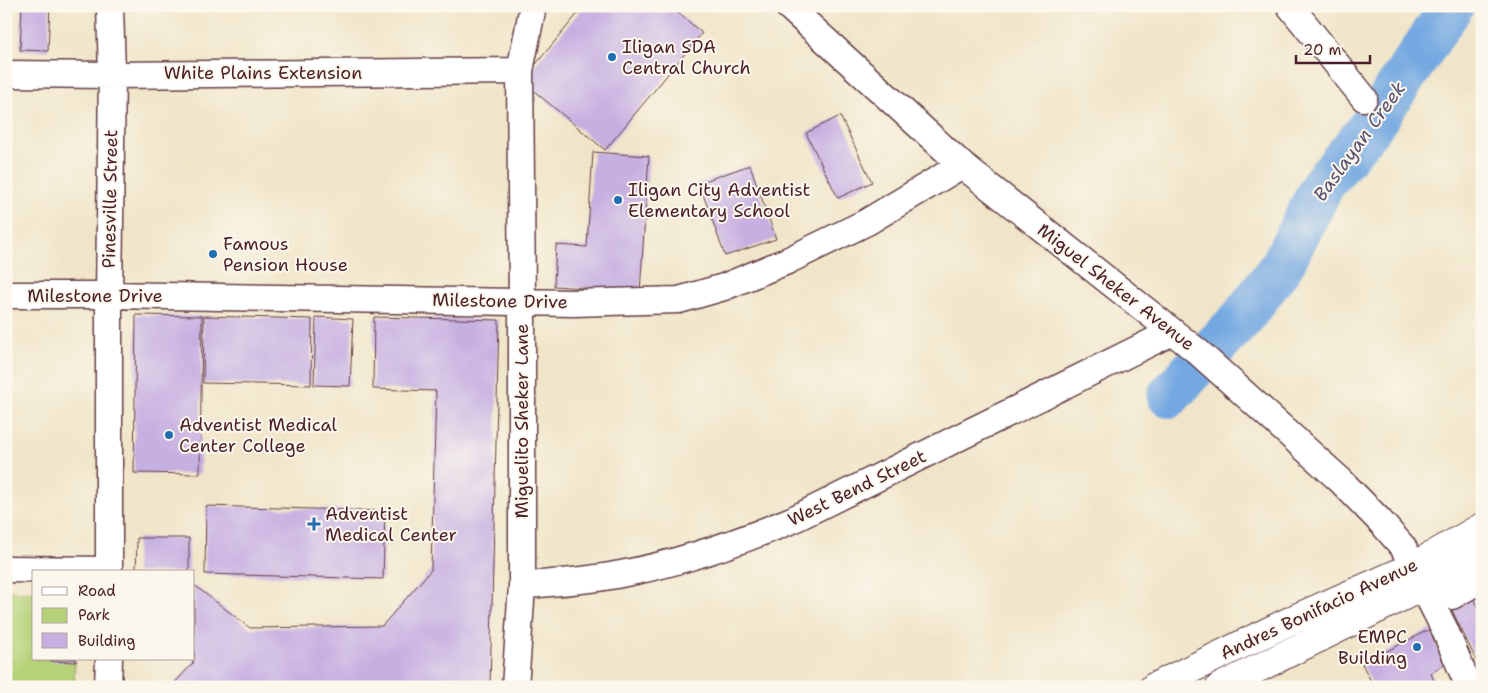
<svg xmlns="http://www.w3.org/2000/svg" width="1488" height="693" font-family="'Shantell Sans',sans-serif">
<rect width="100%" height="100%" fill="#fbf7ec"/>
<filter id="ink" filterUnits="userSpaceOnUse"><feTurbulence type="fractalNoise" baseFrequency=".02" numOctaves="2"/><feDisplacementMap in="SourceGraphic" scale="10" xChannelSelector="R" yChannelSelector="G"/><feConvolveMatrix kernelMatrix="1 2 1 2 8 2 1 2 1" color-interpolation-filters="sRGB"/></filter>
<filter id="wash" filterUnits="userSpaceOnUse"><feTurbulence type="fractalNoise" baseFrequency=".0096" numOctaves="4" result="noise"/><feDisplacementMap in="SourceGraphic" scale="20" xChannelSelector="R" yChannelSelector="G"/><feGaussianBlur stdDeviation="1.12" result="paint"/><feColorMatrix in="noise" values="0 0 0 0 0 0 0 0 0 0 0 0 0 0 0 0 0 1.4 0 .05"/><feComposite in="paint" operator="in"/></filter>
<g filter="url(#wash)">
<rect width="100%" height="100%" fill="#f0e5c8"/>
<!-- green -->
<path fill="#b6d278" stroke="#807852" d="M6,591l28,1v67h41l-1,28h-68z"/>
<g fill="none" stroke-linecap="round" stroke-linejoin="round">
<!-- river -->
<path stroke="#73a8e1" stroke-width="44" d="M1169,396l29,-32 45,-47 39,-52 41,-81 51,-62 78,-116"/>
</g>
<g id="blocks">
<!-- building -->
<path fill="#c6afe1" d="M22,6h28l-2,45 -28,-1z
M584,6h86l32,27 -97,117 -83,-69z
M840,116l32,66 -34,16 -32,-65z
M593,152l56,4 -9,136 -86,-6 2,-41 31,2z
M750,165l26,74 -51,17 -26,-73z
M136,315l66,1 -2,158 -66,-1z
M204,316l108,3 -1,66 -108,-2z
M316,317l37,2 -3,67 -36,-1z
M374,317l125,3 -9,367h-319l23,-25 -3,-3h3v-74l56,43 132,-2 49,-56 5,-179 -63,-2z
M206,506l179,5 -2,68 -178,-5z
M137,538h52v34h-53z
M1472,594l10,21v57l-32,-66z
M1430,629l15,35 -14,9 5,14h-62l-12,-23z
M51,659h25v3l-25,-1z"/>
</g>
</g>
<g filter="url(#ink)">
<use href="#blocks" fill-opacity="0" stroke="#633d43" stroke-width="1"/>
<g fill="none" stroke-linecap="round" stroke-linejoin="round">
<!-- minor casing -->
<g stroke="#633d43" stroke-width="29">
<path id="minor" d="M788,6l174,159 235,186 143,129 40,41 23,26 41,81 25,59
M1290,6l74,92
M6,74l106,1 408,-4
M6,295h103l464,8 106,-3 45,-13 63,-26 80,-39 95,-57
M6,569l103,1
M109,572v-277l3,-220 -2,-69
M522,586c33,-4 66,-5 99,-12 59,-11 116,-31 171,-54l380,-188
M1452,596l30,-17
M108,687l1,-28
M515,687l7,-101v-285l-2,-230 13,-65"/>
</g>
<!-- highway casing -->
<g stroke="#633d43" stroke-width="30">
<path id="highway" d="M1154,687l142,-69 116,-51 70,-40
M1220,687l202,-100 60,-32"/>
</g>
<!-- minor -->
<use href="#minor" stroke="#fff" stroke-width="26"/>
<!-- highway -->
<use href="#highway" stroke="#fff" stroke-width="28"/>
</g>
</g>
<!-- markers -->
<g fill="#1f6fb2" stroke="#fbf7ec" stroke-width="2">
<circle cx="612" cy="57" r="5"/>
<circle cx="618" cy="200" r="5"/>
<circle cx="213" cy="254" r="5"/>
<circle cx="169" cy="435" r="5"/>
<path d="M311.5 516.5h5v5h5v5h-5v5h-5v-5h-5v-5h5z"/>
<circle cx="1417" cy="647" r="5"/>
</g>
<g text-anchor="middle" stroke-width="4" stroke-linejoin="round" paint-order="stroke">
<!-- poi labels -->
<g font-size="18" fill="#4a1f2b" stroke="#fbf7ec" text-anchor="start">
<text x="622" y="53">Iligan SDA<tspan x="622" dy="21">Central Church</tspan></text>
<text x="628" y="196">Iligan City Adventist<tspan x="628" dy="21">Elementary School</tspan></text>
<text x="223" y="250">Famous<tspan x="223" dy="21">Pension House</tspan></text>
<text x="179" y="431">Adventist Medical<tspan x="179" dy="21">Center College</tspan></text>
<text x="325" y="520">Adventist<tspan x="325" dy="21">Medical Center</tspan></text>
<text x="1407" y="643" text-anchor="end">EMPC<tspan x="1407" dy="21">Building</tspan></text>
</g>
<!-- street labels -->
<g font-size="18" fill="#4a1f2b" stroke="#fbf7ec">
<text x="263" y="79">White Plains Extension</text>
<text transform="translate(110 199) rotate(-89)" y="6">Pinesville Street</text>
<text transform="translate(1116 287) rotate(38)" y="6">Miguel Sheker Avenue</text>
<text x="95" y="302">Milestone Drive</text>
<text transform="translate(500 301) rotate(1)" y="6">Milestone Drive</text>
<text transform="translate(522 421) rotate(-90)" y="6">Miguelito Sheker Lane</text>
<text transform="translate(857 488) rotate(-26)" y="6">West Bend Street</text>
<text transform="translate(1319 609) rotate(-25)" y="6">Andres Bonifacio Avenue</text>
</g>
<!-- water labels -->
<g font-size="19" font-style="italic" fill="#5a5674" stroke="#fbf7ec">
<text transform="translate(1359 141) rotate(-54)" y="7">Baslayan Creek</text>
</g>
</g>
<!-- margin -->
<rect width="1488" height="693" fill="none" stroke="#fbf7ec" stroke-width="25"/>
<!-- legend -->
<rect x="32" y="570" width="162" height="90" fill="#fbf7ec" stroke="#b4a19f"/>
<rect x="42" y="587" width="25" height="8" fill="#ffffff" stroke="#b4a19f"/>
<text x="78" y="596" font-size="15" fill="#4a1f2b">Road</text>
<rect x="42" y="608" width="25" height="15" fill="#b6d278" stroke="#b4a19f"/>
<text x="78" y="620" font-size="15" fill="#4a1f2b">Park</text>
<rect x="42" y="633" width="25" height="15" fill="#c6afe1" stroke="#b4a19f"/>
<text x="78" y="646" font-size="15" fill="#4a1f2b">Building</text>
<!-- scale -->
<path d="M1296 55v8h74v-8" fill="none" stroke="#4a1f2b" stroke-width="2.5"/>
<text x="1303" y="55" font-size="15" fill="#4a1f2b" stroke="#fbf7ec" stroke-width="4" paint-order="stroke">20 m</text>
</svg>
